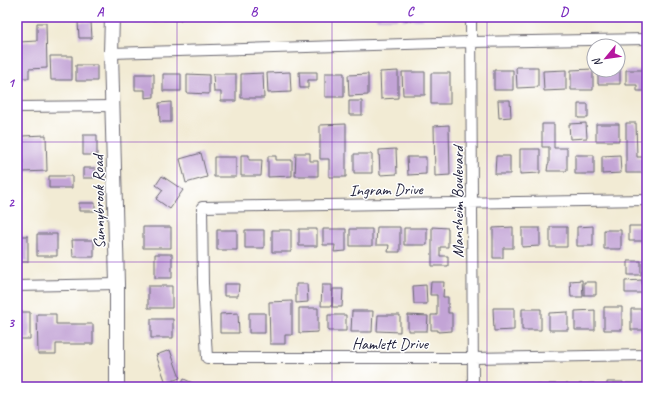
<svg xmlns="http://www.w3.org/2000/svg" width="664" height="404" font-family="Caveat,sans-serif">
<rect width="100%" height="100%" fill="#fff"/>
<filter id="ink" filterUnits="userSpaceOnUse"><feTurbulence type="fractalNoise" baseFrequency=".025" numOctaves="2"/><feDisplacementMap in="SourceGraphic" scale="8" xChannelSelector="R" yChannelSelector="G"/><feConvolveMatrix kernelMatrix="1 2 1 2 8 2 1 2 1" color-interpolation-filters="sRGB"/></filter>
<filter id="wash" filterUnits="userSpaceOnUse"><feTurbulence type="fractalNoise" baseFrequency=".012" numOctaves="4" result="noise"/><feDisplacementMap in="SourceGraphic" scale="16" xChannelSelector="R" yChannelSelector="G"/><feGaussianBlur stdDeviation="0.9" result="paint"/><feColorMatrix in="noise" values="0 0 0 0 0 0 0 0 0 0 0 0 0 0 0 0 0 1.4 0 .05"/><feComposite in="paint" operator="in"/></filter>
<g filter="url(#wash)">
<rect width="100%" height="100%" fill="#f2ebd4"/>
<g id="blocks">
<!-- building -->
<path fill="#c3a4d6" d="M136,17h20v3l-20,1z
M163,17h18v3h-18z
M218,17h17v2h-17z
M294,17h23v2h-23z
M325,17h18v2h-18z
M376,17h22v2h-22z
M402,17h21v3h-20z
M78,22h13l1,16h-13z
M37,23h9l1,45 -18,1v9h-9l-1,-36 18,-1z
M50,56h22v24h-21z
M76,65h21v16h-21z
M516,67h22v20l-21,1z
M618,67h2v17h-22v-14h20z
M593,69v21h-22v-20z
M494,70h19v20h-19z
M566,70v20l-22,1 -1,-20z
M626,70h21v21h-10v-6h-11z
M398,71v27l-17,1 -1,-27z
M290,72l1,20 -23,1 -1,-20z
M299,72h18v8h-9v8h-8z
M402,72h23v23h-22z
M263,73l1,25h-23v-24z
M325,73h19v24h-19z
M431,73h19v31h-19z
M135,74h19v23l-9,1v-8h-10z
M163,74h18v17h-18z
M187,74l22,1v19l-22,-1z
M213,74h23v27h-15v-9h-7z
M368,74v21l-19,1 -1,-21z
M498,100h12l1,17 -12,1z
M349,101h13v14h-13z
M171,102v20h-11l-1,-19z
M578,104h10v14h-10z
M586,123l1,15 -17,1 -1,-15z
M626,123h10l1,34h10v16h-21z
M346,124v53h-17v-18h-9v-34z
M542,124h12v24h13v23h-20l1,-7h1v-17h-7z
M596,124h23v17h-23z
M449,125l1,50 -15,1 -1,-50z
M46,135l1,36 -24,1 -1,-36z
M83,135h14v20h-14z
M396,149l1,25 -17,1 -1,-25z
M520,149h20v24l-20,1z
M201,153l6,24 -21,6 -6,-24z
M296,153h14v8h8v15h-23z
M354,154h18v19h-18z
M241,155h8v5h13l-1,16h-20z
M575,155h19v19h-19z
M620,155l1,18 -19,1v-18z
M268,156h8v4h16v16l-24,1z
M496,156h14v18h-15z
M214,157h22v20h-22z
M407,157h19v17l-18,1z
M83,168h12v10h-12z
M49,176h23v12h-23z
M162,176l21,14 -13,19 -14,-10 7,-9 -7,-5z
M79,203h16v8h-16z
M593,226v20h-16v-19z
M629,226h18v15h-18z
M143,227h28v21h-28z
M377,227h23v25h-12l1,-7h-13z
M432,227l16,1v19h-8v9h8v10h-16z
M513,227v21h-10v10h-10v-30z
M550,227h17v20h-17z
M404,228h23v17h-23z
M522,228h18v18l-18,1z
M299,229h18v17h-18z
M323,229h23v22l-12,1 1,-7h-12z
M350,229h22v17h-22z
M217,230h20v20h-20z
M245,230h19v18h-19z
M272,230h19v22h-19z
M604,230h17v19h-17z
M37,234h20v22h-20z
M17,236h11v26h-11z
M72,240h22v17h-21z
M155,254h17v24h-17z
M628,261h13v14h-13z
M582,280l1,17h-12l-1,-16z
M642,280l1,13h-18v-12z
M431,282h13l-1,15h5v16h4v18l-14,1v-2h-7v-15h6v-20h-7z
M584,282h12v13h-12z
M224,284h15l-1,12h-14z
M296,284h11l1,18 -12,1z
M322,285h10v21h-11z
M426,285l1,19h-13l-1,-18z
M148,286h24v22h-24z
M333,289h10l-1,18h-10z
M292,301v34h-7v9h-15l-1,-42z
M604,307h18v23h-18z
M299,308h19v24l-19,1z
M493,308h21v22l-20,1z
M522,309h19v21h-19z
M631,309h16v21h-16z
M595,310v20h-20v-19z
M352,311h21l-1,21h-21z
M17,312h13v27h-13z
M568,312v18h-19v-17z
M238,313l1,20h-19v-19z
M249,313h16v20h-16z
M37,314h19v10h37v20h-37v10h-18z
M328,315h18v16h-18z
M378,315h22v17l-23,-1z
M408,315l20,1 -1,15h-19z
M151,319h22v19h-22z
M170,350l10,28 -14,5 -10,-28z
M184,379l17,8h-21z
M607,382h16v5h-16z
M594,383v4h-15v-3z
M626,383h21v4h-21z
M549,384h19v3h-19z
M378,385l20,1v1h-20z
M432,385h19v2h-19z
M495,385h17v2h-17z
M523,385h18v2h-18z"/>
</g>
</g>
<g filter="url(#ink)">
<use href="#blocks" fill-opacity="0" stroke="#6b6871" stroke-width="1"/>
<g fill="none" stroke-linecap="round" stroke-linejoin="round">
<!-- street casing -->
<g stroke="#6b6871" stroke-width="12">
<path id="street" d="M471,17l2,370
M111,53l360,-11 176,-3
M17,107l97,-1
M647,200l-445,7 1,76 4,75h266l174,-3
M17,286l100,-2"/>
</g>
<!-- secondary casing -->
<g stroke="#6b6871" stroke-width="16">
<path id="secondary" d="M112,17l-1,36 6,231v103"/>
</g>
<!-- street -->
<use href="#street" stroke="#fff" stroke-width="10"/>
<!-- secondary -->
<use href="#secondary" stroke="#fff" stroke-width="14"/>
</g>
</g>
<!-- grid -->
<path fill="none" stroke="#7b2cbf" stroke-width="1" stroke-opacity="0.55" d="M177,17v370M332,17v370M487,17v370M17,142h630M17,262h630"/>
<g text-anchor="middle" stroke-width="3" stroke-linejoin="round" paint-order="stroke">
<!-- street labels -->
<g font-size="16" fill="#22223b" stroke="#fff">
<text transform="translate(386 189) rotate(-1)" y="6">Ingram Drive</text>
<text transform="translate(98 202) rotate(-91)" y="6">Sunnybrook Road</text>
<text transform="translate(457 202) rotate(-90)" y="6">Mansheim Boulevard</text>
<text x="390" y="349">Hamlett Drive</text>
</g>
</g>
<!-- margin -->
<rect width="664" height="404" fill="none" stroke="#fff" stroke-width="44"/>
<!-- north arrow -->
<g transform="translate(606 58) rotate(241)"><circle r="19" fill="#ffffff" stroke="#a7a7b1"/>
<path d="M0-3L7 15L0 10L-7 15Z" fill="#b5179e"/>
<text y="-6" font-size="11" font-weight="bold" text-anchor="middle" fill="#22223b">N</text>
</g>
<rect x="22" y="22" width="620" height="360" fill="none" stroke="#7b2cbf" stroke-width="1.5"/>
<g font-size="13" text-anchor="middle" font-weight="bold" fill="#7b2cbf">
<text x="100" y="16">A</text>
<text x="254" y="16">B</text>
<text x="410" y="16">C</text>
<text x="564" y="16">D</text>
<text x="11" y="87">1</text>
<text x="11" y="207">2</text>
<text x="11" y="327">3</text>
</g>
</svg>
